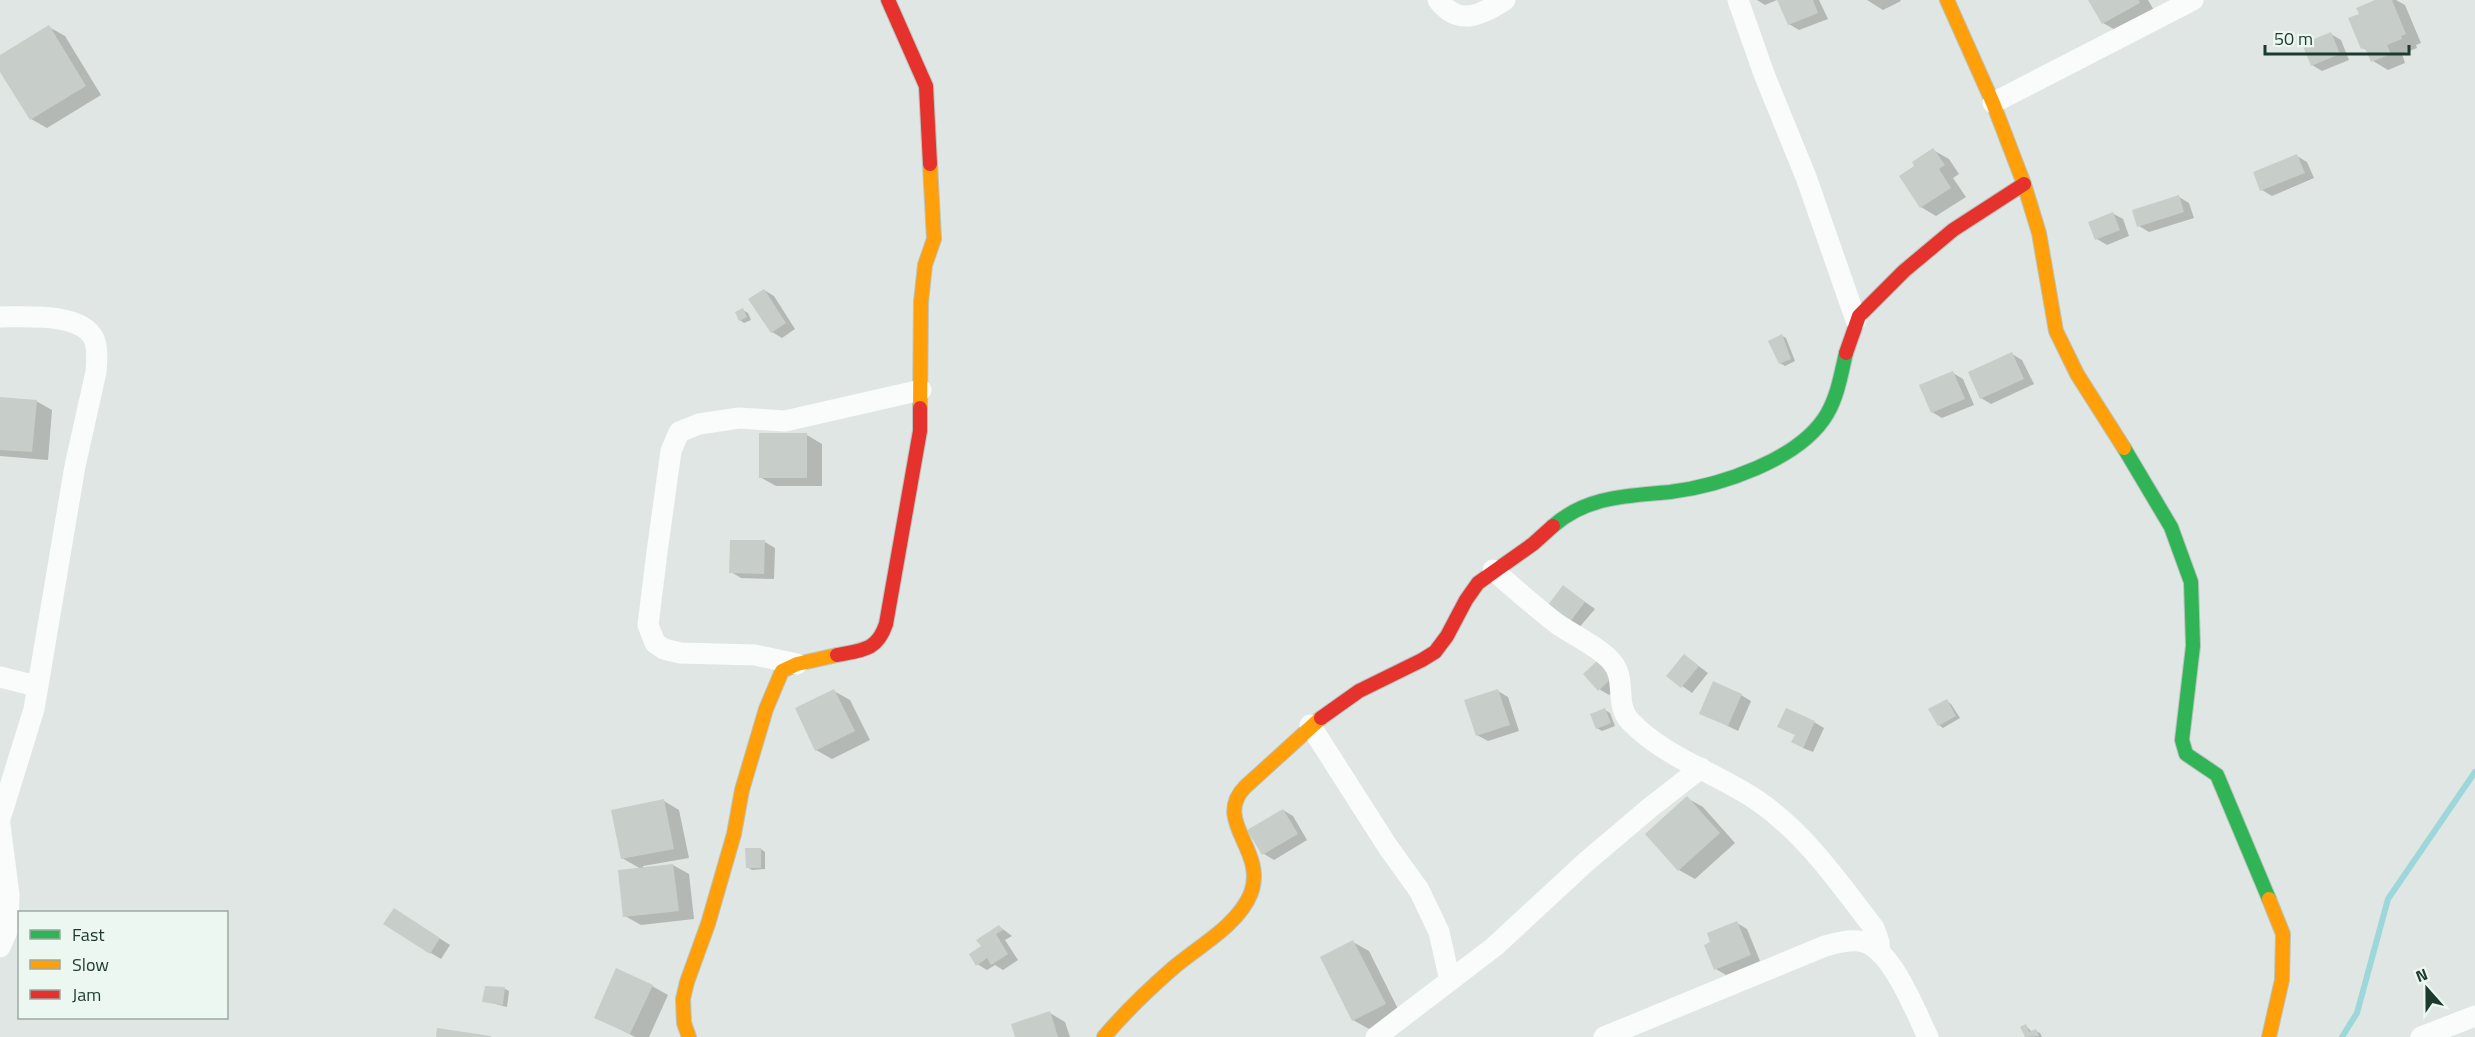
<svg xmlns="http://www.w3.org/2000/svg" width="2475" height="1037" font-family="'Titillium Web',sans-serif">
<rect width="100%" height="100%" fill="#e0e6e3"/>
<!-- shadow -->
<path fill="#0003" d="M1757,0h20l-12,5z
M1779,0h40l9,19 -29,11 -10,-6z
M1867,0h33l1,1 -18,9z
M2090,0h58l7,12 -36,20 -16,-9z
M2379,0h17l9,5 16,38 -5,2 1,3 -15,6 3,9 -17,7 -15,-9 -4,-9 -6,-4 -2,-33z
M49,27l16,9 36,59 -54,33 -16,-9 -31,-50v-13z
M2331,34l10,6 8,20 -27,11 -10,-6z
M1933,150l16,9 10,15 -6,4 13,19 -30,19 -15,-9 -5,-41z
M2297,156l10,6 7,16 -42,18 -10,-6z
M2179,197l10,6 5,15 -45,14 -10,-6z
M2112,213l11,6 6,17 -22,9 -10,-6z
M764,290l10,6 21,33 -13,9 -10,-6z
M743,310l5,3 3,7 -7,3 -4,-3z
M1782,336l4,2 9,23 -10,5 -5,-3z
M2012,354l10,6 12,24 -43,20 -10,-6z
M1953,373l10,6 11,26 -32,13 -10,-6z
M0,398l36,3 16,9 -4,50 -48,-4z
M807,435l15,9v42h-46l-16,-9z
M765,542l10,6 -1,31 -33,-1 -10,-6z
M1564,587l31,22 -18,21 -10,-6z
M1685,656l23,17 -16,20 -24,-17z
M1609,667l14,15 -14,13 -10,-6z
M834,691l16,9 20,40 -38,19 -16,-9z
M1498,691l10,6 11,34 -31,10 -11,-6z
M1741,695l10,6 -13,30 -37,-18z
M1947,701l4,3 9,14 -17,10 -4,-3z
M1605,710l5,3 5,13 -13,5 -5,-3z
M1814,722l10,6 -11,24 -10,-4z
M1687,798l16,9 32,36 -40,36 -16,-9z
M664,801l15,9 10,48 -46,8 1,3 29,-4 16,9 5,45 -53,6 -16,-9 16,-47 -19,-11z
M1283,810l10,6 14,24 -33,20 -10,-6z
M761,849l4,3v17l-13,1 -5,-3z
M404,916l46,29 -9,14 -10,-6z
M1737,923l10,6 13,32 -34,14 -10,-6z
M1000,927l12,9 -7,4 13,20 -15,10 -8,-5 -8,5 -10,-6 6,-17z
M1353,942l16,9 31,62 -31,16 -16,-9z
M652,986l16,9 -19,42h-14l-39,-20z
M505,989l4,2 -2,16 -23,-6z
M1050,1013l15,9 5,15h-53z
M2026,1026l6,6 4,-1 4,2 2,4h-16l-4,-10z"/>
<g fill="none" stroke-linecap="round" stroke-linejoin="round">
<!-- stream -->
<path stroke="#9cd7d9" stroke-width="6" d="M2342,1037l15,-24 31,-114 87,-127"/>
</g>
<!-- building -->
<path fill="#c7ceca" d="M1777,0h36l5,13 -30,12z
M2088,0h51l1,3 -38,21z
M2375,0h17l14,34 -5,2 1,3 -15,6 4,9 -20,8 -6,-14 -4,1 -13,-31 11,-4 -3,-6z
M49,25l37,61 -56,34 -30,-48v-17z
M2331,32l9,22 -29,12 -9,-22z
M1933,148l12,17 -6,4 12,19 -31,20 -21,-32 15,-10 -2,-4z
M2297,154l8,19 -45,18 -7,-19z
M2179,195l5,17 -47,15 -5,-17z
M2113,212l7,18 -25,10 -7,-18z
M764,289l22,34 -15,10 -23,-34z
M743,308l4,9 -8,4 -4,-9z
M1782,334l9,25 -12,5 -11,-23z
M2012,352l12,27 -44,20 -12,-27z
M1953,371l12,28 -34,14 -12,-28z
M0,397l37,3 -5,52 -32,-2z
M759,433h48v45h-48z
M730,540h35l-1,34 -35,-1z
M1563,585l22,17 -18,24 -22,-17z
M1684,654l15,12 -18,22 -15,-12z
M1599,659l15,17 -16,15 -15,-17z
M1713,681l29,13 -14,32 -29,-12z
M834,689l21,42 -40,20 -20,-43z
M1498,689l12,36 -34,11 -12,-36z
M1947,699l9,17 -18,10 -10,-17z
M1605,708l6,15 -15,6 -6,-15z
M1786,708l29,13 -12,27 -12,-6 4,-7 -18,-8z
M1687,796l33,37 -42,38 -33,-37z
M664,799l10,50 -53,10 -10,-49z
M1283,809l15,25 -36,21 -15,-25z
M745,848h16v20h-15z
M673,864l6,47 -56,6 -5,-47z
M394,908l46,30 -10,16 -47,-30z
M1737,921l14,34 -37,15 -10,-25 6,-3 -3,-9z
M999,925l4,5 -7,4 12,20 -17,11 -4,-7 -11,8 -7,-12 12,-8 -5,-6z
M1353,940l33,64 -34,17 -32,-64z
M616,968l37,17 -23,49 -36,-16z
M485,986l20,1 -2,18 -21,-3z
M1050,1011l8,26h-43l-4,-13z
M2026,1024l3,8 7,-3 3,7 -14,1 -5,-10z
M437,1028l54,8v1h-55z"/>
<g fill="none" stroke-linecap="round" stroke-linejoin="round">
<!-- fast casing -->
<g stroke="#b9c3be" stroke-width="16">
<path id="fast" d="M2124,448l47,79 20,55 2,64 -11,94 4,14 31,21 52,124
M1553,526c34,-30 75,-30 117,-34 49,-6 130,-32 157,-78 11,-19 14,-40 19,-61"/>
</g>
<!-- slow casing -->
<g stroke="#b9c3be" stroke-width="16">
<path id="slow" d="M1947,0l46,103 31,81 15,49 17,98 21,43 47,74
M920,408l1,-106 4,-37 9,-26 -4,-75
M2269,899l14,35 -1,46 -13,57
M689,1037l-5,-14 -1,-24 4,-17 21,-58 26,-90 8,-44 24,-81 16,-38 15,-7 40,-9
M1104,1037c21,-25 44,-47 68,-68 25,-22 66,-43 79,-76 16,-43 -39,-72 -6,-106l76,-69"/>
</g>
<!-- jam casing -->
<g stroke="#b9c3be" stroke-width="16">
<path id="jam" d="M888,0l38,86 4,78
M1846,353l13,-37 45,-45 49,-41 71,-46
M837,655c25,-5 40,-4 49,-31l34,-193v-23
M1321,718l38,-27 63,-31 13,-8 12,-16 19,-36 12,-17 55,-39 20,-18"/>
</g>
<!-- street -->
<path stroke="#fafbfb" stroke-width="21" d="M1438,0c21,27 43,15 67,0
M1738,0l26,74 42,103 50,143
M1993,103l200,-103
M0,317c24,0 82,-5 94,22 4,10 3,22 2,33l-21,94 -41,243 -34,110
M1493,570c21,18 41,36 63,53 15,11 45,25 56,39 15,17 2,42 18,59 35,37 87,52 128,80 48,33 81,82 116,127l5,14 1,11
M797,664l-42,-9 -75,-2 -16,-4 -9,-6 -7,-18 9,-73 14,-101 8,-19 20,-8 40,-6 46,3 136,-31
M0,677l36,9
M1310,725l78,122 31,43 20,42 11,49
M0,825l9,70 -1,34 -8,18
M1376,1037l118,-90 93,-86 65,-55 49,-38
M1604,1037l221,-91c11,-3 22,-6 33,-5 32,2 57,70 70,96
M2421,1037l54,-21"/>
<!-- fast -->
<use href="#fast" stroke="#30b455" stroke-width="14"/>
<!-- slow -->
<use href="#slow" stroke="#ff9f0a" stroke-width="14"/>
<!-- jam -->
<use href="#jam" stroke="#e5322d" stroke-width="14"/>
</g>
<!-- legend -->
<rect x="18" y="911" width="210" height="108" fill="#edf7f1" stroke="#9aaba3" stroke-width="1.5"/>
<rect x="30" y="930" width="30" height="9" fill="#30b455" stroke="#9aaba3" stroke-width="1.5"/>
<text x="72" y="941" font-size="18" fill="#1d3a2f">Fast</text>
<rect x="30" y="960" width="30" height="9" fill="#ff9f0a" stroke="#9aaba3" stroke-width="1.5"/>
<text x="72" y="971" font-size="18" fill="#1d3a2f">Slow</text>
<rect x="30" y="990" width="30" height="9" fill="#e5322d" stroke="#9aaba3" stroke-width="1.5"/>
<text x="72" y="1001" font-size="18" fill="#1d3a2f">Jam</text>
<!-- north arrow -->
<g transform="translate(2427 989) rotate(339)" stroke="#edf7f1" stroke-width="4.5" paint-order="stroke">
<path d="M0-4.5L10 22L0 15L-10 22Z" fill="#1d3a2f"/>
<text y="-9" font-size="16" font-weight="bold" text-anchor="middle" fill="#1d3a2f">N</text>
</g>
<!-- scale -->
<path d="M2265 45v9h144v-9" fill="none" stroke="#1d3a2f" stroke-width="3"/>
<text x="2274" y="45" font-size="18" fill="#1d3a2f" stroke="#edf7f1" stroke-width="4.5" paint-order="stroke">50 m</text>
</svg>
